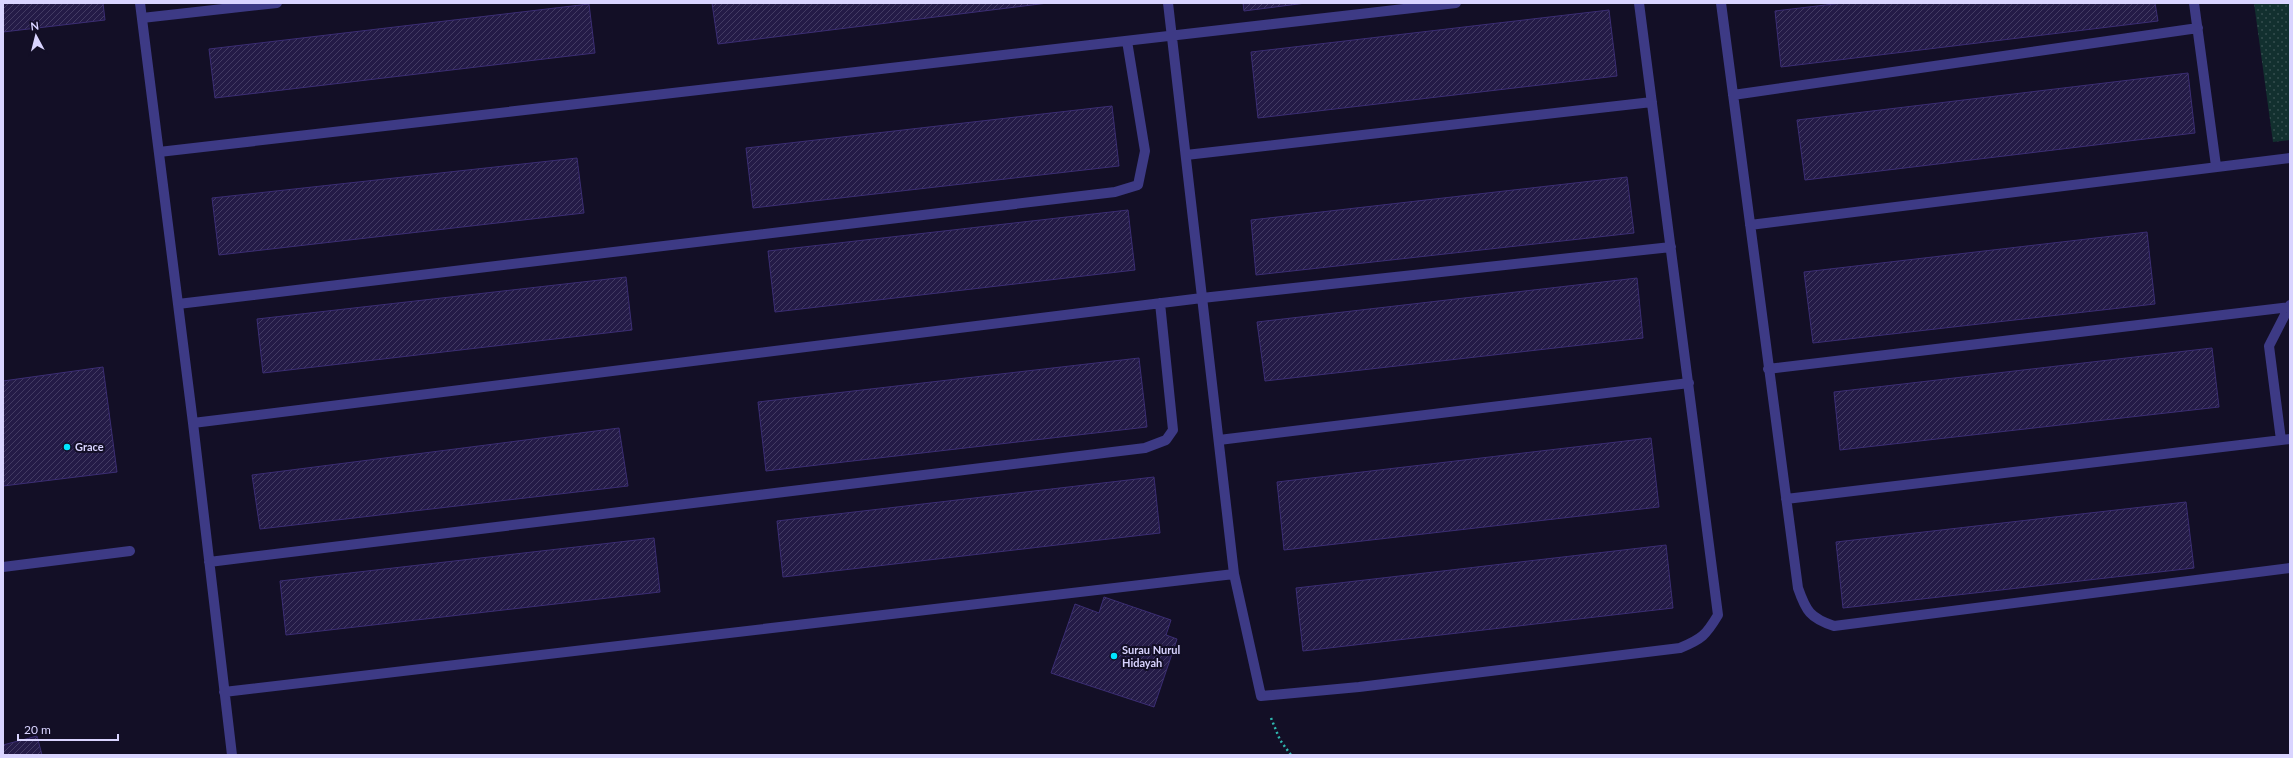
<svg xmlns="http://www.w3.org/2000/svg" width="2293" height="758" font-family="Lato,sans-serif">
<defs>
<pattern id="grass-dots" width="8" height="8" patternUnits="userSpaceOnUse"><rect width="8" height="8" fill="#12302f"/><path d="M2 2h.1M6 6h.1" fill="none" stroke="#344d4e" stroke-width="1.8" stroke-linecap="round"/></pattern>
<pattern id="building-hatch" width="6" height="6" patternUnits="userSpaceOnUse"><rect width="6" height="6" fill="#241b47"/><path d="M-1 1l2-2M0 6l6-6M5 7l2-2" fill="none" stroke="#433b63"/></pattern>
</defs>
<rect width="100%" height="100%" fill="#130f26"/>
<!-- grass -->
<path fill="url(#grass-dots)" d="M2254,3h36v137l-17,2z"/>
<!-- building -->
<path fill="url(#building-hatch)" stroke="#3b2d73" d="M3,3h100l2,17 -102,12z
M712,3h336l-330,41z
M1243,3h63l-62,8z
M1842,3h313l3,18 -377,46 -6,-56z
M589,4l6,49 -380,45 -6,-49z
M1609,10l8,66 -359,42 -7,-66z
M2188,73l7,60 -390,47 -8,-60z
M1112,106l7,60 -366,42 -7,-60z
M577,158l7,55 -365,42 -7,-57z
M1627,177l7,56 -378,42 -5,-55z
M1128,210l7,60 -360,42 -7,-61z
M2147,232l8,72 -342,39 -9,-71z
M626,277l6,53 -369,43 -6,-54z
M1637,278l6,60 -378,43 -8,-59z
M2212,348l7,59 -379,43 -6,-58z
M1139,358l8,69 -381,44 -8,-69z
M103,367l14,105 -114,14v-105z
M619,428l9,58 -368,43 -8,-54z
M1651,438l8,69 -375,43 -7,-68z
M1154,477l6,56 -377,44 -6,-56z
M2186,502l8,66 -351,40 -7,-66z
M654,538l6,54 -374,43 -6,-54z
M1666,545l7,63 -370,43 -7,-63z
M1104,597l67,23 -5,15 11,4 -23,68 -103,-34 24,-69 24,9z
M37,736l5,19h-39v-10z"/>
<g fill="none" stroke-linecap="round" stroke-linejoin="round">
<!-- path -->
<path stroke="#2fb8b0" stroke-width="2.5" stroke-dasharray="2 3" stroke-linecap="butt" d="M1271,718l9,22 11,15"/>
<!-- service -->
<path stroke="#3d3a85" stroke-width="10" d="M140,3l53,420 39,332
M1168,3l66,571 27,122 98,-9 321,-39c22,-9 26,-13 38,-33l-79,-612
M1721,3l77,585c8,23 12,30 36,38l456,-58
M2194,3l22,163
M142,18l135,-15
M1733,95l465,-67
M159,152l1297,-149
M1186,155l466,-53
M1750,225l540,-67
M178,304l937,-112 23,-7 7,-34 -18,-110
M1768,369l522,-62
M193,423l1009,-125 469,-51
M1219,440l470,-57
M2281,440l-12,-94 21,-41
M1786,499l504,-60
M209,562l936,-114 21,-8 7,-10 -13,-127
M3,567l127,-16
M224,692l1010,-118"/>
</g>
<!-- markers -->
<g fill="#00e5ff" stroke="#130f26" stroke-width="1.5">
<circle cx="67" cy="447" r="4"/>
<circle cx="1114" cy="656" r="4"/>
</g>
<g text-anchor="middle" stroke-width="4" stroke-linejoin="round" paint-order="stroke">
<!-- poi labels -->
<g font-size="11" font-weight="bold" fill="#d9d4ff" stroke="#130f26" text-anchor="start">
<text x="75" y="451">Grace</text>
<text x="1122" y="654">Surau Nurul<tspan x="1122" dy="13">Hidayah</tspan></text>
</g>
</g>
<!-- border -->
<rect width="2293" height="758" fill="none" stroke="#d9d4ff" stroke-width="8"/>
<!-- north arrow -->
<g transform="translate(36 36) rotate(353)" stroke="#130f26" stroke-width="3" paint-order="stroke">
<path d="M0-3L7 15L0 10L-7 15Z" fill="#d9d4ff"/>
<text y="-6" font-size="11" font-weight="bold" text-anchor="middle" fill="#d9d4ff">N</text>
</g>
<!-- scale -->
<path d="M18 734v6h100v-6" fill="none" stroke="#d9d4ff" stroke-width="2"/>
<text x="24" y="734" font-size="12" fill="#d9d4ff" stroke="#130f26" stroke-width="3" paint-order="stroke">20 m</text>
</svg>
